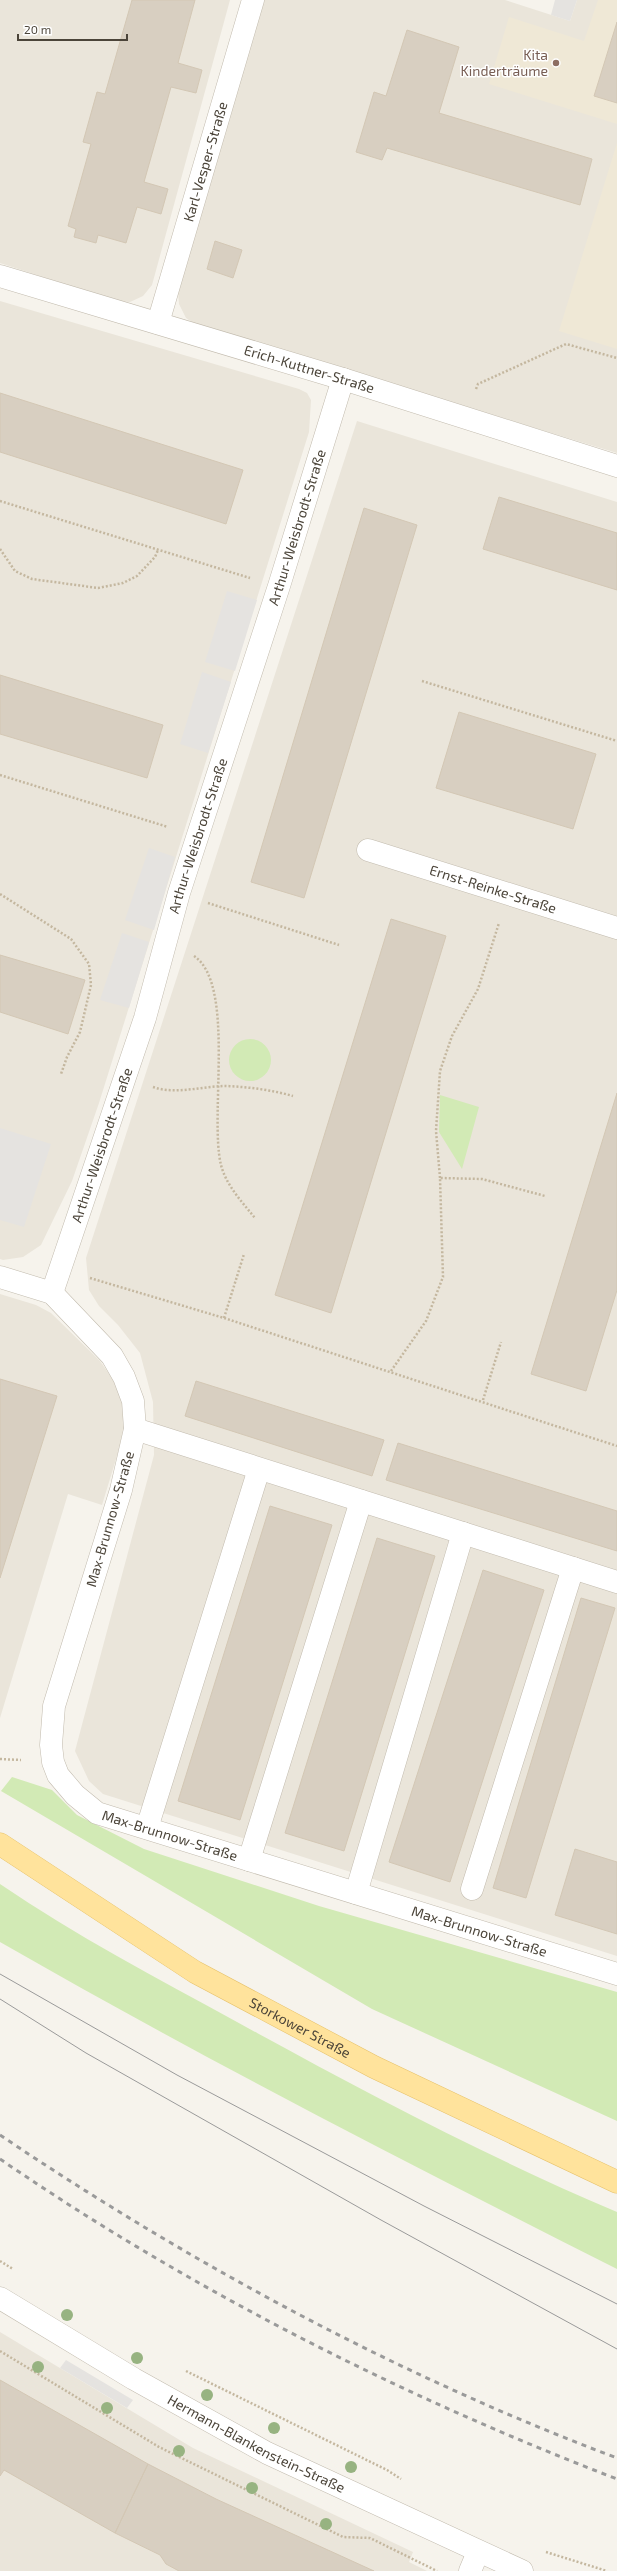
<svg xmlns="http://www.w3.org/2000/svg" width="617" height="2571" font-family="'Exo 2',sans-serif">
<rect width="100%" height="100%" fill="#f6f3ec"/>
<!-- residential -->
<path fill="#eae5da" d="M0,0h230l-78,285 -9,11 -13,6 -14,-1 -116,-38z
M262,0h243l65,21 7,-21h40v453l-422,-129 -9,-6 -7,-14 -1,-12z
M0,301l299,88 8,4 4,7 -2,32 -210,671 -27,78 -31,64 -18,12 -20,3 -3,-1z
M357,421l260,81v1454l-514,-162 -14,-13 -14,-30 79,-296 -1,-53 -13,-49 -22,-28 -19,-19 -10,-16 -3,-32z
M0,1294l36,11 15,8 49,48 14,20 9,24 1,19 -4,22 -18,59 -34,-11 -68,224z
M0,2332l193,116 220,104 -4,10 18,9h-427z"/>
<!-- education -->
<path fill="#efe8d6" d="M598,0h19v124l-128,-40 20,-67 75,24z
M617,143v206l-58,-18z"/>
<!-- green -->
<path fill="#d2eab5" d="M229 1060a21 21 0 1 1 42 0a21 21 0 1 1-42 0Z
M440,1095l39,12 -17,62 -23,-37z
M12,1777l40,13 25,25 67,34 175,57 298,86v129l-245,-112 -371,-218z
M0,1884c76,52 157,94 237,138 124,68 250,135 380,190v57c-208,-105 -415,-211 -617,-327z"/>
<!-- parking -->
<path fill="#e5e3e0" d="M555,0h22l-7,21 -19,-6z
M227,591l30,9 -22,71 -30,-9z
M202,672l29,10 -23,71 -28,-9z
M149,848l26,9 -21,73 -29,-10z
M122,933l27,9 -20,66 -29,-8z
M0,1128l51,16 -27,83 -24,-7z
M66,2360l67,40 -6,8 -67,-40z"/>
<!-- building -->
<path fill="#d8cfc1" stroke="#d3c7b4" d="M132,0h63l-17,63 24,7 -6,23 -25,-6 -27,95 24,7 -7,25 -24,-7 -11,36 -28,-8 -2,8 -22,-6 2,-8 -8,-3 23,-82 -8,-2 14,-50 8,2z
M617,22v81l-23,-7z
M407,30l52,17 -20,66 153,46 -12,46 -193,-57 -5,12 -26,-8 18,-60 12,4z
M215,241l27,9 -9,28 -26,-9z
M0,393l243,77 -17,54 -226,-72z
M499,497l118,36v57l-134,-41z
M364,508l53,17 -113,373 -53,-16z
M0,675l163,50 -16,53 -147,-44z
M459,712l137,42 -23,75 -137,-41z
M391,919l55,17 -115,377 -56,-18z
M0,955l85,25 -17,54 -68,-22z
M617,1093v197l-31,101 -55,-17z
M0,1379l57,17 -57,182z
M196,1381l188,59 -12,36 -187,-60z
M398,1443l219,68v40l-231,-71z
M270,1506l62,19 -92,295 -62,-19z
M377,1538l58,18 -91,295 -59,-18z
M483,1570l61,20 -94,292 -61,-20z
M581,1598l34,10 -89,290 -33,-10z
M575,1849l42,13v72l-62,-19z
M0,2380l148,84 -33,69 -111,-63 -4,6z
M148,2464l68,35 158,72h-195l-13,-7 -6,-9 -45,-22z"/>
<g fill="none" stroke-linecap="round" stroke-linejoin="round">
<!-- minor casing -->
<g stroke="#c2bbae" stroke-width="23">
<g id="minor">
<path id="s1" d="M0,276l343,103 274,87"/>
<path id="s2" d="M158,323l95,-323"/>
<path id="s3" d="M368,850l249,78"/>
<path id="s4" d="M0,1277l52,16 60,63 12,21 9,24 2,28 -14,61 -67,216 -3,39 2,17 5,13 17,20 22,18 520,161"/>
<path id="s5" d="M52,1293l93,-275 34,-125 100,-307 64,-207"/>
<path d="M135,1429l482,153"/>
<path d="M147,1828l112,-359"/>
<path d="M249,1860l112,-359"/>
<path d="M472,1889l101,-321"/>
<path d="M356,1893l107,-360"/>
<path id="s6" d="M0,2298l134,81 133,74 255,118"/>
<path d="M470,2571l8,-19"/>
</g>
</g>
<!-- major casing -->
<g stroke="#e6c16a" stroke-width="23">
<g id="major">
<path id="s7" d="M0,1844l195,128 179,95 243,115"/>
</g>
</g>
<!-- path -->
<path stroke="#c4b79f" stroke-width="2.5" stroke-dasharray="2 2" stroke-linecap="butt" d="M476,389l2,-5 88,-40 51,14
M0,501l250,77
M0,549l15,22 17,8 66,9 25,-5 14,-7 18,-19 3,-7
M422,681l195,60
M0,775l168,52
M0,894l71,45 18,25 2,21 -11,47 -13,25 -6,17
M208,903l131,42
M194,956c42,28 15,160 27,209 5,20 21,37 34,53
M153,1087c23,8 49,-1 73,-1 23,1 46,4 67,10
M440,1178l-4,-47 4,-60 12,-35 26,-47 21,-66
M90,1278l134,40 393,128
M224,1318l20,-64
M391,1371l35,-50 17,-44 -3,-99 42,1 63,17
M483,1400l18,-58
M0,1759l21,1
M0,2261l13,8
M0,2351l159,96 184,90 27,1 67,33
M186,2371l201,99 14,9
M546,2552l61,19"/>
<!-- minor -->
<use href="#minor" stroke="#fff" stroke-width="22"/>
<!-- major -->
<use href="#major" stroke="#ffe39c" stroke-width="22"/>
<!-- tram -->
<path stroke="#9a9a9a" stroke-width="1" d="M0,1974l177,101 247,131 193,98
M0,1999l86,54 295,167 236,129"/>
<!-- rail -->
<path stroke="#9a9a9a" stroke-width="3" stroke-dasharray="5 5" stroke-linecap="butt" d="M0,2135c193,130 399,241 617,323
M0,2159c191,131 401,237 617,320"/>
</g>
<!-- trees -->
<g fill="#97b381">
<circle cx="67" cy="2315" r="6"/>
<circle cx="137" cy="2358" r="6"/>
<circle cx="38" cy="2367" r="6"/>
<circle cx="207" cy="2395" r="6"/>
<circle cx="107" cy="2408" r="6"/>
<circle cx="274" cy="2428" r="6"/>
<circle cx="179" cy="2451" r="6"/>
<circle cx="351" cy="2467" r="6"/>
<circle cx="252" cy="2488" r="6"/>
<circle cx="326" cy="2524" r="6"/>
</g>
<!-- markers -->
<circle fill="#8d6e63" stroke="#fff" stroke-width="1.5" cx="556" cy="63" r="4"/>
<g text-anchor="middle" stroke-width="3" stroke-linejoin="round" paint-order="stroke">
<!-- education labels -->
<g font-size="14" fill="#785e54" stroke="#fff" text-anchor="end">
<text x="548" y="60">Kita<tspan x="548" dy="16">Kinderträume</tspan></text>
</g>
<!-- street labels -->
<g font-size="14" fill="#4b4439" stroke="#fff">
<text dy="5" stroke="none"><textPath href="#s2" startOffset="168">Karl-Vesper-Straße</textPath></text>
<text dy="5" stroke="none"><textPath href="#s1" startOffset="323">Erich-Kuttner-Straße</textPath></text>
<text dy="5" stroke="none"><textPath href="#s5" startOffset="804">Arthur-Weisbrodt-Straße</textPath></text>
<text dy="5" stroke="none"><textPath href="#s5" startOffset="480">Arthur-Weisbrodt-Straße</textPath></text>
<text dy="5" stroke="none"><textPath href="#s3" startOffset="131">Ernst-Reinke-Straße</textPath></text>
<text dy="5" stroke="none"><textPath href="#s5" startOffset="156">Arthur-Weisbrodt-Straße</textPath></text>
<text transform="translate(110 1519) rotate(-74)" y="5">Max-Brunnow-Straße</text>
<text dy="5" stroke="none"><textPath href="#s4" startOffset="709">Max-Brunnow-Straße</textPath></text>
<text dy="5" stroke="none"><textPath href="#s4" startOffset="1033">Max-Brunnow-Straße</textPath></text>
<text dy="5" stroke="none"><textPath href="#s7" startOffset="352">Storkower Straße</textPath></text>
<text dy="5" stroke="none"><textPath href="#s6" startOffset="295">Hermann-Blankenstein-Straße</textPath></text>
</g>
</g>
<!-- scale -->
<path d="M18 34v6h109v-6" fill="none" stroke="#4b4439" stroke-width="2"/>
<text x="24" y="34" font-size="12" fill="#4b4439" stroke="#ffffff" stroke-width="3" paint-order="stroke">20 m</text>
</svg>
